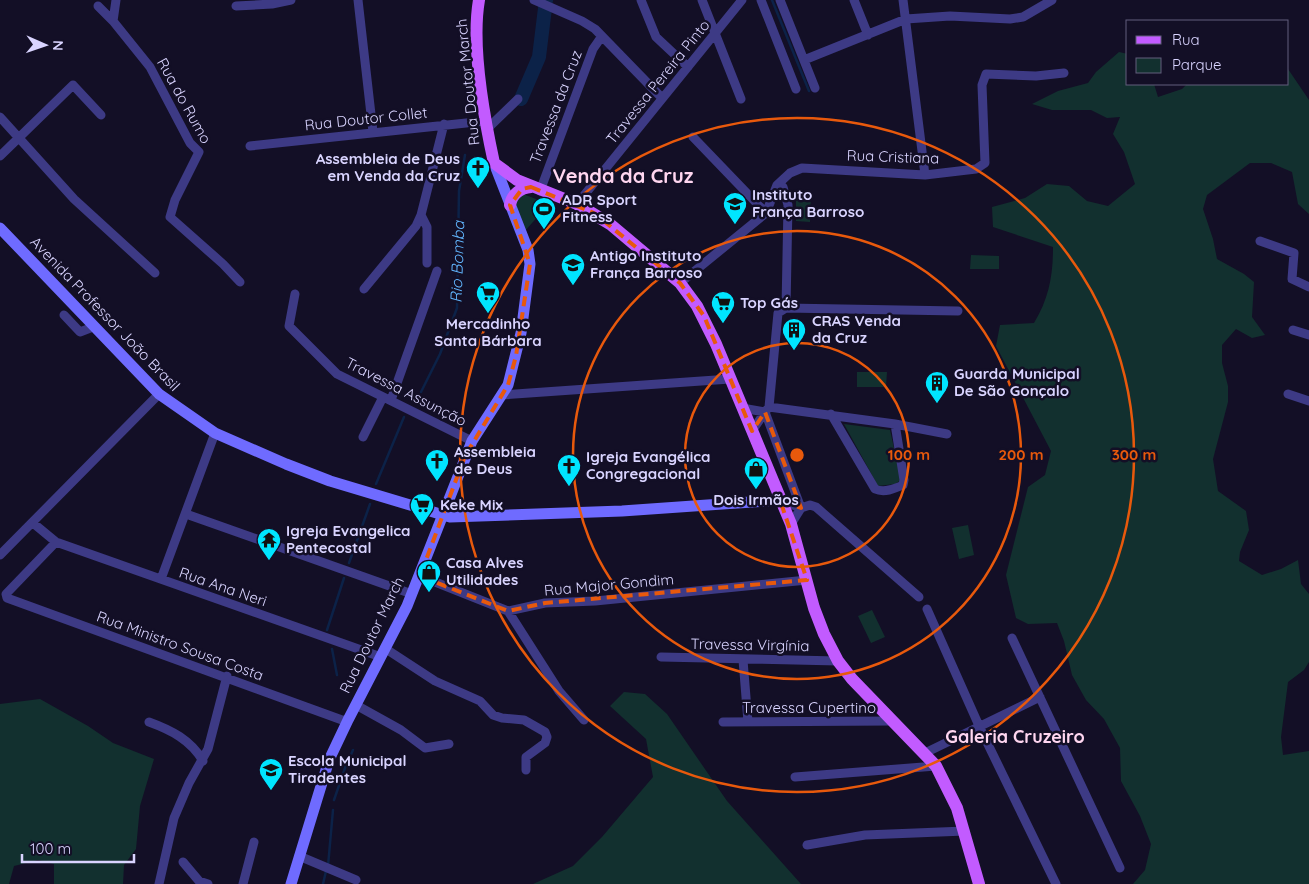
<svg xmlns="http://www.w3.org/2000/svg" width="1309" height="884" font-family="Quicksand,sans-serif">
<rect width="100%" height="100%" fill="#130f26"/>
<!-- green -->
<path fill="#12302f" d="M1119,52l9,2v30h26l4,13 24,-8 5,-5h101v-15l21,31v114l-11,-10 -6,-32 -21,-9h-21l-43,32 -4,14 10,30 4,20 27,15 10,8 -2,35 13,18 -13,3 -16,-9 -14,16v18l6,23v16l-15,57 5,32 28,20 3,19 -9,22 -1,9 23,14 19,-6 17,-9 3,24 8,10v68l-5,8 -16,12 -7,55 2,18 26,-4v133h-176l12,-14 6,-26 -11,-28 -19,-35 -1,-33 -16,-29 -18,-19 -14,-25 -8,-34 -7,-18 -29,1 -12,-6 -10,-43 22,-88 17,-12 6,-24 -55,-105 4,-21 34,-2c15,-25 19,-47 19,-76l-60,-20 -1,-20 33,-9 22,-14 22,2 18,15 21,5 27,-22 -11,-32 -11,-18 7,-17 -13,1 -16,-8h-39l-20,-6 26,-13 30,-8 8,-11z
M796,192h15l-1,30 -14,-1z
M523,194l26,10 -25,28 -9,-24v-7z
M971,255l28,1v13h-29z
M857,372h30l-1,15h-29z
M844,424l46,6 11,50 -6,4 -17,2z
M968,525l6,30 -15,4 -7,-31z
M872,610l13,27 -14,6 -13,-27z
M624,692l21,2 22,20 60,87 74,83h-268l40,-18 29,-29 51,-60 -7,-38 -36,-33z
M40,699l48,27 25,17 41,16 -14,47 -4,43 -12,16 -1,19h-69v-20l-16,-4 -24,6 -5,18h-9v-180z"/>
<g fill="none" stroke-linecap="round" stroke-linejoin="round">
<!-- stream -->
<path stroke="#0c2248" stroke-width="2.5" d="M772,0l37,91
M421,392l19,-38 17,-46 2,-117 6,-36
M376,484l28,-67
M349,563l21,-59
M327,630l17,-52
M332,649l5,26
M334,800l11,-32 8,-18
M328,866l5,-56
M323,884l3,-13"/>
<!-- river -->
<path stroke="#0c2248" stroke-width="14" d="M521,99l18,-42 7,-57"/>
<!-- street -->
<path stroke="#3d3a85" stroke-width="9" d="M116,0l-3,21 37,46 40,76 9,9 -24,48 -5,17 53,47 17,18
M358,0l15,132
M534,0l48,21 13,8 67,69
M641,0l15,37 32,30
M702,0l39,99
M761,0l35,89
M780,0l35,88
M854,0l14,35
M903,0l22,175
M98,6l15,15
M236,6l36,-2 19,-4
M804,60l102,-41 44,-3 60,3 13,-2 29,-17
M0,117l74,82 81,74
M487,129l31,-30
M693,137l73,76
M250,146l235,-25
M0,156l73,-71 28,30
M783,187l5,18 -2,103 -8,5 -9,94 -4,5 36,96 9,-3 6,2 103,90
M540,191l53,-142 9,-13
M577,204l165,-204
M1260,241l34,12 -2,26 17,8
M427,263v-36l-6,-12 23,-91
M680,283l86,-70 11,-28 13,-12 12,-5 123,7 51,-6 9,-6 -3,-78 4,-11 50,2 28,-3
M364,289l52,-63 5,-11
M295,294l-6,32 48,48 135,67
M786,308l172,3
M64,315l16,17 13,-5
M1293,330l16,5
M1288,394l21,7
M501,395l229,-16
M391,400l46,-129
M769,407l126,17 52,10
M742,408l23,4 -13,19
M831,414l44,75c9,4 19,0 28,-4l1,-5 -9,-56
M363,437l20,-40
M780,500l21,8 -10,16
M186,514l226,80
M33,523l23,19 325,115
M56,542l-50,52 1,4 335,122h6
M0,555l159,-161
M420,576l88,35 37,-8 50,-2 212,-21
M161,579l54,-146
M927,609l53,119 76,156
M508,611l51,80 25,29
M1012,638l108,230
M386,649l49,32 45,20 13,14 9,3 22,2 21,12 2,5 -2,6 -19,14v13
M661,657l177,4
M743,660l5,62
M356,705l45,25 24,18 24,-4
M149,722c22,8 42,18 54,39
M723,722l171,-1
M925,753l115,-56
M795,777l141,-11
M807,845l58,-10 100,-4
M299,856l57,24
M183,862l16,19 9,3
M159,884l15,-66 15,-35 19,-34 19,-73
M243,884l11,-42"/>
<!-- secondary -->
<path stroke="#6f6bff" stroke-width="11" d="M0,228l159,166 56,39 71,31 44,17 120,36 172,-6 158,-11
M291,884l38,-124 19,-40 59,-114 65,-165 36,-56 13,-52 9,-69 -2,-14 -34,-87"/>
<!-- primary -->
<path stroke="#c25bff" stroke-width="12" d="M479,0c-8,46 5,117 15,163l23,17 60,24 33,20 70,59 17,23 19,38 75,180 23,84 10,26 14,27 14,18 84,87 21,42 22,76
M510,205c2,-11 10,-17 21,-18"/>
</g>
<!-- marked area -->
<path fill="none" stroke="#e8590c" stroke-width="4" stroke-dasharray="10 6" stroke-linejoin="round" d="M531,187l63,26 86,70 24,33 48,115 13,-19 36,96 -21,-8 27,80 -262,23 -37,8 -88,-35 45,-120 43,-71 8,-29 14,-92 -20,-59 12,-16z"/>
<!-- distance rings -->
<g fill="none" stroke="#e8590c" stroke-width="2.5">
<circle cx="797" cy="455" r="112"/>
<circle cx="797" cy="455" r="224"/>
<circle cx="797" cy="455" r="337"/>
</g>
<!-- icons -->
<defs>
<g id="church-pin" transform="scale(1.25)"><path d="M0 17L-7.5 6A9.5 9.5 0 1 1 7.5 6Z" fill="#00e5ff" stroke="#130f26"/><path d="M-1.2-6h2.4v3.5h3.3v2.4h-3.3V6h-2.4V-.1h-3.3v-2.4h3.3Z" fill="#111"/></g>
<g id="school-pin" transform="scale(1.25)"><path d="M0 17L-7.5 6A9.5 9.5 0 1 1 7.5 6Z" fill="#00e5ff" stroke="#130f26"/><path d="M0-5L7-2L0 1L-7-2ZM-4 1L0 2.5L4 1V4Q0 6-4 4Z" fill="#111"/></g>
<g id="stadium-pin" transform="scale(1.25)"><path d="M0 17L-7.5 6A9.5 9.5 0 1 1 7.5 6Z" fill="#00e5ff" stroke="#130f26"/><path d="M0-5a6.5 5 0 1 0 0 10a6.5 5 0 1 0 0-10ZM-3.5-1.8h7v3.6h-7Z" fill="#111"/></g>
<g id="supermarket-pin" transform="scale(1.25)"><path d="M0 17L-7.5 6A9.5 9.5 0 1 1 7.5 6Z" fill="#00e5ff" stroke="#130f26"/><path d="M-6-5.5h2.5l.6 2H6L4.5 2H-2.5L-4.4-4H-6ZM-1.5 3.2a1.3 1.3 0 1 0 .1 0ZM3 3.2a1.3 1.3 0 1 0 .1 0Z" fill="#111"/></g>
<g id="building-pin" transform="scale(1.25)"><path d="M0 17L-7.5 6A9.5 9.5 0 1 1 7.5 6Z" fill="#00e5ff" stroke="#130f26"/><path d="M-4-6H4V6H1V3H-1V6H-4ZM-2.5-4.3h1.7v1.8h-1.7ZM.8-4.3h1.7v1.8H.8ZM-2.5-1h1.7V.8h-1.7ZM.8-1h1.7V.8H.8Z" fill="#111"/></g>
<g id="shop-pin" transform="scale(1.25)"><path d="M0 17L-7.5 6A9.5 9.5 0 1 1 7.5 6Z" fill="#00e5ff" stroke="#130f26"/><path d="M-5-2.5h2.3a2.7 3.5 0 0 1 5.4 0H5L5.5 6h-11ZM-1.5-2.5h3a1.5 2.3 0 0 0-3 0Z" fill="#111"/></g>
<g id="temple-pin" transform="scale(1.25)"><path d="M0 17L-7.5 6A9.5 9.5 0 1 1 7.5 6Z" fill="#00e5ff" stroke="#130f26"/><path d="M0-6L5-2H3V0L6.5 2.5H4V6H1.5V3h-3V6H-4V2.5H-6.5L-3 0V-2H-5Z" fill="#111"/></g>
</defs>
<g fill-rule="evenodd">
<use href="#church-pin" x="478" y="168"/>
<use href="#school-pin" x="735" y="204"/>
<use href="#stadium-pin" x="544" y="209"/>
<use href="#school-pin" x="573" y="265"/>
<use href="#supermarket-pin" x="488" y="293"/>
<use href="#supermarket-pin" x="723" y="303"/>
<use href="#building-pin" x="794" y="330"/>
<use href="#building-pin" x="937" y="383"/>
<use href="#church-pin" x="437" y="461"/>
<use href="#church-pin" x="569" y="466"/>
<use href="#shop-pin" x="756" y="469"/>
<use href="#supermarket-pin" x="422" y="505"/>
<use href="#temple-pin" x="269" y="540"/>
<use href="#shop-pin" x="429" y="572"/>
<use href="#school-pin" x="271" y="770"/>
</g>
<g text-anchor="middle" stroke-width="5" stroke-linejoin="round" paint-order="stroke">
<!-- street labels -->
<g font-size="15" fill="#d9d4ff" stroke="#130f26">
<text transform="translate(468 82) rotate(-96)" y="5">Rua Doutor March</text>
<text transform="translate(658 82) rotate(-51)" y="5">Travessa Pereira Pinto</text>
<text transform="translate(184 101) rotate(61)" y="5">Rua do Rumo</text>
<text transform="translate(556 107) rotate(-69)" y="5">Travessa da Cruz</text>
<text transform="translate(366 119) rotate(-6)" y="5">Rua Doutor Collet</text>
<text transform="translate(893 157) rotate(2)" y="5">Rua Cristiana</text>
<text transform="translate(105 314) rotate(46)" y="5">Avenida Professor João Brasil</text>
<text transform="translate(406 392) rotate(27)" y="5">Travessa Assunção</text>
<text transform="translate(609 585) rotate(-5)" y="5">Rua Major Gondim</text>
<text transform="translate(223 587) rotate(19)" y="5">Rua Ana Neri</text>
<text transform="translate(372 635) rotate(-64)" y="5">Rua Doutor March</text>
<text transform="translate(750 645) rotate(1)" y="5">Travessa Virgínia</text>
<text transform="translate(180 646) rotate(20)" y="5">Rua Ministro Sousa Costa</text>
<text x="809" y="713">Travessa Cupertino</text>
</g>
<!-- poi labels -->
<g font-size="15" font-weight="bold" fill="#d9d4ff" stroke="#130f26" text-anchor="start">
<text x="460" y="164" text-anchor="end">Assembleia de Deus<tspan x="460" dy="17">em Venda da Cruz</tspan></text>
<text x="752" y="200">Instituto<tspan x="752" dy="17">França Barroso</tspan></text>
<text x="562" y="205">ADR Sport<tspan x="562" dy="17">Fitness</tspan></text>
<text x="590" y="261">Antigo Instituto<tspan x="590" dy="17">França Barroso</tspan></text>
<text x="740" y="308">Top Gás</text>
<text x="812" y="326">CRAS Venda<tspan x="812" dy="17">da Cruz</tspan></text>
<text x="488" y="329" text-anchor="middle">Mercadinho<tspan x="488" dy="17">Santa Bárbara</tspan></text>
<text x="954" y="379">Guarda Municipal<tspan x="954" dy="17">De São Gonçalo</tspan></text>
<text x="454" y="457">Assembleia<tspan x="454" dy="17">de Deus</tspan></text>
<text x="586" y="462">Igreja Evangélica<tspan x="586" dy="17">Congregacional</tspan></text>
<text x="756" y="505" text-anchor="middle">Dois Irmãos</text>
<text x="440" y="510">Keke Mix</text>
<text x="286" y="536">Igreja Evangelica<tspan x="286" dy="17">Pentecostal</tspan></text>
<text x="446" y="568">Casa Alves<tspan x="446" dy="17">Utilidades</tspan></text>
<text x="288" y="766">Escola Municipal<tspan x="288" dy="17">Tiradentes</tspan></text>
</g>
<!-- water labels -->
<g font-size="16" font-style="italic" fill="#62b6ff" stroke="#130f26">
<text transform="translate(457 262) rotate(-88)" y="6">Rio Bomba</text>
</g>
<!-- quarter labels -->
<g font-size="18" font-weight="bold" fill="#ffd6f0" stroke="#130f26">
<text x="1015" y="743">Galeria Cruzeiro</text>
</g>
<!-- district labels -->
<g font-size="20" font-weight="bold" fill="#ffd6f0" stroke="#130f26">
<text x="623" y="183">Venda da Cruz</text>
</g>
</g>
<circle cx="797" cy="455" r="8" fill="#e8590c" stroke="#130f26" stroke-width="2.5"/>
<g font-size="15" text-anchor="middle" font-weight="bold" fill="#e8590c" stroke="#130f26" stroke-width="5" stroke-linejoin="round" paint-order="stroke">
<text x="909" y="460">100 m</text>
<text x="1021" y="460">200 m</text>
<text x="1134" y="460">300 m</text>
</g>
<!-- legend -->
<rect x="1126" y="20" width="162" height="65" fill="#130f26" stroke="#625e7d"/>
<rect x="1136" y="36" width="25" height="8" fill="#c25bff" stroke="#625e7d"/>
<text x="1172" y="45" font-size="15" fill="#d9d4ff">Rua</text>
<rect x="1136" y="58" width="25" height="15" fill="#12302f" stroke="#625e7d"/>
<text x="1172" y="70" font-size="15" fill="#d9d4ff">Parque</text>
<!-- north arrow -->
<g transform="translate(45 45) rotate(92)" stroke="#130f26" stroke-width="4" paint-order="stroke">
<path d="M0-4L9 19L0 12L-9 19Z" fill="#d9d4ff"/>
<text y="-8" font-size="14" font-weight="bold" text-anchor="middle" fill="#d9d4ff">N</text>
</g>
<!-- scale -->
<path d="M22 854v8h112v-8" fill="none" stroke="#d9d4ff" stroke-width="2.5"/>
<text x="30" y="854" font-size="15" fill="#d9d4ff" stroke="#130f26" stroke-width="4" paint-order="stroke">100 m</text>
</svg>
